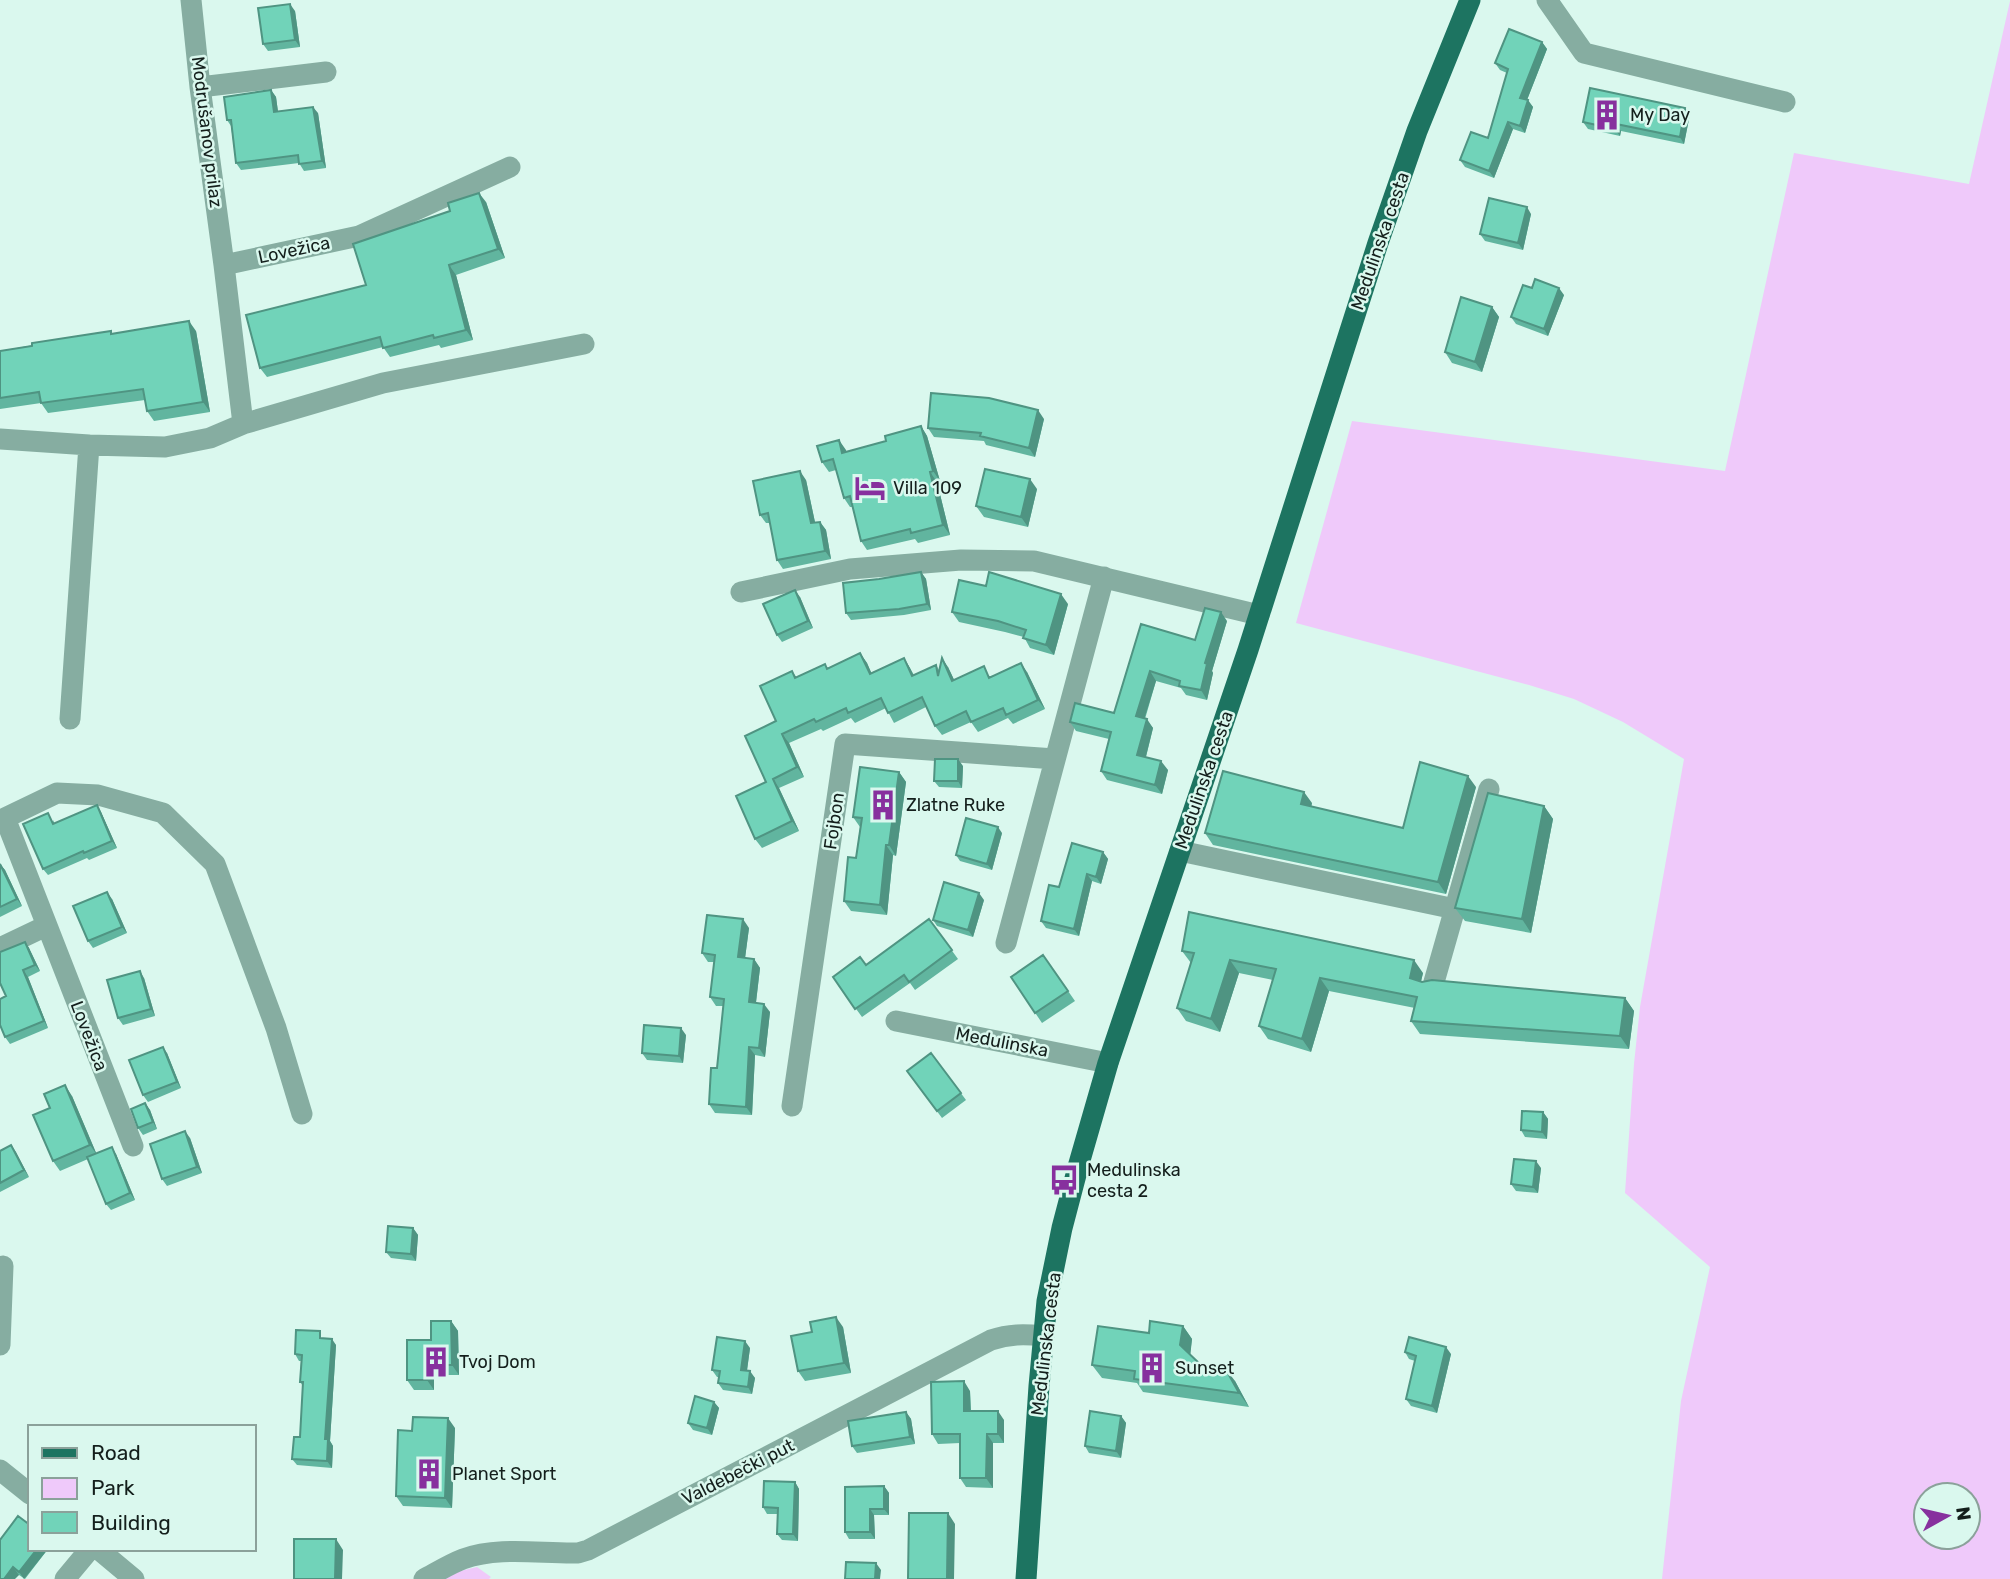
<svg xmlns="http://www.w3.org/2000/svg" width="2010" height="1579" font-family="Rubik,sans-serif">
<rect width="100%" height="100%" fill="#daf8ee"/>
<!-- green -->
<path fill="#efc9fa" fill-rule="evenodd" d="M2010,1v1578h-348l19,-178 29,-134 -85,-74 9,-129 6,-57 44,-248 -61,-37 -49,-23 -45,-14 -233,-62 56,-202 373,50 69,-318 175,31zM1926,1495h42v42h-42z
M477,1567l14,10 -2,2h-47l10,-6z"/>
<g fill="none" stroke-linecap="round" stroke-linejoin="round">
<!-- minor -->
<path stroke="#86ada1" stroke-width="21" d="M191,0l9,87 24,178
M1547,0l37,53 201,49
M200,87l126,-15
M243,424l-19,-159 135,-29 151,-69
M0,439l89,6 76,2 45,-9 33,-14 140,-41 201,-39
M741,592l109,-23 111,-9 73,1 225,54
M70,719l19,-274
M1180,851l275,58
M1006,943l98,-366
M0,948l46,-22
M1434,982l55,-193
M896,1021l212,42
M792,1106l53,-362 210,15
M133,1146l-128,-328 52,-25 41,2 65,18 52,51 61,164 26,86
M0,1345l3,-79
M0,1470l30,24
M98,1549l36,30
M65,1579l25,-30
M424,1579c13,-7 26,-15 39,-20 36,-13 78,-5 115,-6l10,-3 403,-210c18,-6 33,-6 52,-4"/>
<!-- major -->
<path stroke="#1d7461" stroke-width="21" d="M1026,1579l13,-193 8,-85 15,-73 16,-61 30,-104 140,-413 130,-407 39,-112 53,-131"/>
</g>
<!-- wall -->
<path fill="#61b59f" d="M295,11l5,36 -32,4 -5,-7z
M1542,42l5,7 -20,51 6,7 -8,26 -12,-4 -19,49 -29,-11 -5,-7 28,-22 19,-65 -7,-3 -5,-7z
M271,90l5,7 2,15 40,1 8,55 -22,3 -5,-8 -58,7 -5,-7 -5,-37 -4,-6z
M1690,114l-6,30 -63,-13 -1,5 -32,-7 -5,-7z
M486,202l19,56 -49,17 17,65 -32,8 -2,-3 -49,12 -7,-10 -116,30 -7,-9 106,-83z
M1531,214l-8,36 -38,-9 -5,-7z
M1532,288l32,7 -16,41 -32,-12 -5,-7z
M1492,307l7,10 -17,55 -30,-9 -7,-11z
M111,331l1,3 84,-3 14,81 -56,9 -7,-10 -2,-11 -97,13 -7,-10 -41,6v-58z
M1044,419l-9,38 -49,-12 -2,-4 -50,-4 -6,-9z
M921,426l6,10 13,45 -3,1 13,53 -32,8 -3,-4 -48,11 -6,-9 -8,-34h-3l-6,-9 -8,-28 -7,2 -7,-10 17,-22 7,12 40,-11z
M806,480l9,42h5l6,8 5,29 -48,10 -6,-9 -7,-37h-4l-6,-8z
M1037,489l-9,38 -44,-10 -8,-11z
M921,572l5,7 5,31 -27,5 -53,5 -5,-7 33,-34z
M800,597l13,31 -31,14 -5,-7z
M1068,604l-14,51 -24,-7 -6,-11 -19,-5 -46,-10 -7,-10z
M1227,621l-15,50 1,2 -6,27 -21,-5 -5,-7 -25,-7 -11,38 8,9 -7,29 22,13 -6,24 -55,-14 -6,-9 8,-32 -33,-8 -6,-9 44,-9 27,-89 54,16z
M860,653l7,10 4,10 33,-15 10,17 22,-10 3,5 9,-3 6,13 73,-8 18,37 -32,15 -5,-6 -30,14 -7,-10 -29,13 -7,-9 -9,-19 -32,16 -8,-15 -31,15 -4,-5 -28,13 -2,-2 -32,14 15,34 -25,11 20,43 -37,17 -7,-9 21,-118 16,-50 5,7 31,-10z
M963,766l-1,22 -23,-1 -5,-6z
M899,772l7,10 -10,74 -3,-1 -6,60 -36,-4 -7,-10 12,-43 4,-31 -7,-10z
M1476,787l-30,107 -233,-49 -8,-12 107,-30 -1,4 92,21z
M97,805l4,7 16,36 -28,12 -2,-2 -39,17 -5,-6 10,-49 2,4z
M1544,806l9,13 -22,114 -66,-12 -10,-13z
M1002,833l-10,37 -32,-9 -4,-6z
M1103,852l5,7 -7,25 -9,-3 -13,55 -33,-8 -5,-7 18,-34z
M0,864l5,6 17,36 -22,11z
M112,899l15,34 -34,15 -5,-7z
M984,900l-11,37 -36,-11 -4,-6z
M929,919l29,40 -43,31 -5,-7 -48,34 -29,-40 33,-12z
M749,928l-4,30 9,1 6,9 -4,35 14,9 -5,45 -10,-2 -3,60 -37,-2 -6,-9 8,-36 6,-62h-7l-6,-9 4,-35h-6l-6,-9z
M25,942l4,6 11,23 -12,6 20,51 -38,16 -5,-7 1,-41z
M1182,951l241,22 -2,8 204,17 9,13 -5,38 -209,-15 -9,-13 4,-13 -86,-17 -18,61 -43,-13 -9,-13 14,-46 -34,-7 -19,59 -34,-11 -9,-13 14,-45z
M1043,955l32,46 -33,22 -31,-46z
M144,978l11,38 -32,9 -5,-7z
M686,1035l-3,28 -36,-3 -5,-7z
M167,1053l14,35 -33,14 -5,-7z
M931,1053l35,47 -24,18 -35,-47z
M72,1096l24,57 20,1 19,46 -24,10 -5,-6 -18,-45 -28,12 -7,-10 -3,-53z
M145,1103l5,7 7,19 -14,6 -5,-7z
M1543,1112l5,7 -1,20 -22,-2 -4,-7z
M190,1138l12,35 -35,13 -5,-7z
M11,1145l18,32 -29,15v-41z
M1541,1168l-3,25 -22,-2 -5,-7z
M413,1228l5,7 -2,26 -25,-3 -5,-6z
M451,1321l7,10 1,44h-25v15h-20l-7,-10 24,-40z
M1183,1326l9,13 -2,15 11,11 34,16 14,26 -106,-15 -6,-9 -35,-5 -10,-13 57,-32z
M843,1327l8,46 -46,8 -7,-10z
M325,1338l11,7 -6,96 3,5 -1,22 -35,-3 -5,-6 8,-22 3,-51 -3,-4 1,-21h-2l-4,-7z
M750,1348l-3,23 8,7 -3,16 -29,-4 -5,-7 1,-6h-2l-5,-7z
M1405,1352l46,2 -14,59 -26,-7 -5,-7 9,-38 -6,-2z
M970,1391l1,20 33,9v23h-11v45l-27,-1 -6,-9v-35l-22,1 -6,-10z
M714,1402l5,6 -7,27 -19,-5 -5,-7z
M906,1412l5,7 4,25 -58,9 -5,-7z
M1121,1416l5,7 -5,35 -32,-5 -4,-7z
M455,1428l-3,80 -49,-2 -7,-10 16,-65z
M795,1482l4,7 -1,52 -16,-1 -5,-6 1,-20h-11l-4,-7z
M884,1486l5,7v22h-15l1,24h-26l-4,-7z
M30,1549h18l-23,30 -6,-4 -19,4z"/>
<!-- shaded-wall -->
<path fill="#4f9482" d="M290,4l5,7 5,36 -5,-7z
M1542,42l5,7 -22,56 -5,-7z
M271,90l5,7 3,22 -5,-7z
M1528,100l5,7 -8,26 -5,-7z
M313,107l5,6 8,55 -4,-7z
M1685,108l5,6 -6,30 -4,-7z
M1508,122l5,7 -19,49 -5,-7z
M1616,124l5,7 -1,5 -5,-7z
M479,193l7,9 19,56 -7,-9z
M1527,207l4,7 -8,36 -5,-7z
M449,265l7,10 17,65 -7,-10z
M1559,288l5,7 -16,41 -4,-7z
M1492,307l7,10 -17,55 -7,-10z
M189,321l7,10 14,81 -7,-10z
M1038,410l6,9 -9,38 -6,-9z
M921,426l6,10 13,45 -7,-10z
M839,440l7,10 3,12 -7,-9z
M800,471l6,9 11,52 -6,-9z
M930,472l7,10 13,53 -7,-10z
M1030,479l7,10 -9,38 -7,-10z
M820,522l6,8 5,29 -6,-8z
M921,572l5,7 5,31 -4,-6z
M795,590l5,7 13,31 -5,-7z
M1061,594l7,10 -14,51 -8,-10z
M1221,612l6,9 -15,50 1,2 -6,27 -6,-10 4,-27z
M860,653l7,10 9,20 -6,-9z
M904,658l6,10 8,17 -6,-9z
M942,658l6,9 11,23 -7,-9z
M1021,663l6,9 18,37 -7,-9z
M1150,671l6,10 -14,45 -6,-10z
M1147,719l6,9 -9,36 -7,-9z
M782,734l7,9 15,34 -7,-10z
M958,759l5,7 -1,22 -4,-7z
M1161,761l7,9 -6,24 -7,-9z
M899,772l7,10 -10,74 -7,-11z
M1468,776l8,11 -30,107 -8,-12z
M773,779l6,9 20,43 -7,-10z
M1304,792l8,11 -3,13 -8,-12z
M97,805l4,7 16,36 -5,-7z
M1544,806l9,13 -22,114 -9,-14z
M998,827l4,6 -10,37 -5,-6z
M886,845l7,10 -6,60 -7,-10z
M1103,852l5,7 -7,25 -5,-7z
M0,864l5,6 17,36 -5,-7z
M1087,874l5,7 -13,55 -5,-7z
M107,892l5,7 15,34 -5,-6z
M979,893l5,7 -11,37 -5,-7z
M743,919l6,9 -5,38 -6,-9z
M25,942l4,6 11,23 -5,-6z
M754,959l6,9 -5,42 -6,-8z
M1230,960l9,13 -19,59 -9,-13z
M1414,960l9,13 -4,17 -9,-12z
M23,970l5,7 20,51 -4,-7z
M140,971l4,7 11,38 -4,-7z
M1320,978l9,13 -18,61 -9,-13z
M1625,998l9,13 -5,38 -9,-13z
M764,1004l6,8 -5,45 -6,-9z
M681,1028l5,7 -3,28 -4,-7z
M163,1047l4,6 14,35 -4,-6z
M749,1047l6,8 -3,60 -6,-8z
M65,1085l7,11 25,59 -7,-10z
M145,1103l5,7 7,19 -4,-7z
M1543,1112l5,7 -1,20 -5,-7z
M185,1131l5,7 12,35 -5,-6z
M11,1145l5,7 13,25 -5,-7z
M112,1147l4,7 19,46 -5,-7z
M1536,1161l5,7 -3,25 -5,-6z
M413,1228l5,7 -2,26 -5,-7z
M836,1317l7,10 8,46 -7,-10z
M451,1321l7,10 1,44 -7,-10z
M1183,1326l9,13 -2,19 -10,-13z
M332,1339l4,6 -6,96 3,5 -1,22 -5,-7 -2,-22z
M745,1341l5,7 -4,29 -5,-7z
M1446,1347l5,7 -14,59 -5,-7z
M427,1365l7,10v15l-7,-10z
M1225,1368l10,13 14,26 -10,-14z
M750,1371l5,7 -3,16 -4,-7z
M964,1381l6,10 1,29 -7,-9z
M714,1402l5,6 -7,27 -5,-7z
M998,1411l6,9v23l-6,-9z
M906,1412l5,7 4,25 -5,-7z
M1121,1416l5,7 -5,35 -5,-7z
M448,1418l7,10 -3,80 -7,-10z
M987,1434l6,9v45l-7,-10z
M795,1482l4,7 -1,52 -5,-7z
M884,1486l5,7v22l-5,-6z
M870,1509l4,6 1,24 -5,-7z
M948,1513l7,11 -1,55h-7z
M336,1539l7,11 -1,29h-7z
M37,1549h11l-24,30 -5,-7z
M876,1563l5,7 -1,9h-5z
M13,1567l6,8 -4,4h-11z"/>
<!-- building -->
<path fill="#71d3b9" stroke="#4f9482" stroke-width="2" d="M290,4l5,36 -32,4 -5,-36z
M1509,29l33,13 -22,56 8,2 -8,26 -12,-4 -19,49 -29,-11 11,-28 17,6 20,-69 -13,-6z
M1590,88l95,20 -5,29 -64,-13 -1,5 -32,-7z
M271,90l3,22 39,-5 9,54 -23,3 -1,-9 -62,8 -5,-43h-4l-3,-23z
M479,193l19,56 -49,16 17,65 -32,8 -1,-3 -50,13 -3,-11 -120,31 -14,-53 120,-30 -13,-41 97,-33 -2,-8z
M1489,198l38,9 -9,36 -38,-9z
M1535,279l24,9 -15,41 -33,-12 12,-32 9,3z
M1461,297l31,10 -17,55 -30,-10z
M189,321l14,81 -56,9 -4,-22 -102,14 -2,-11 -39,6v-47l32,-5v-3l79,-12v3z
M931,393l58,5 49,12 -9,38 -49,-12 1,-3 -53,-5z
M921,426l12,45 -3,1 13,53 -32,8 -1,-4 -49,12 -11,-45 -6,2 -11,-39 -11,3 -5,-16 22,-6 3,13 44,-12 -1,-5z
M985,469l45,10 -9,38 -45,-11z
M800,471l11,52 9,-1 5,29 -48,9 -9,-47 -8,2 -7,-34z
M921,572l6,32 -28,5 -53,4 -3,-30 36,-4z
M989,572l72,22 -15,51 -23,-7 3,-8 -28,-9 -46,-9 7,-32 27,6z
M795,590l13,31 -31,14 -14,-31z
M1205,608l16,4 -16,51 2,1 -6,26 -22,-4 1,-5 -30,-10 -14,45 11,3 -10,36 24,6 -6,24 -54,-14 10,-39 -41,-10 5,-19 39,10 27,-89 54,16z
M860,653l10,21 34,-16 8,18 24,-11 2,11 4,-18 10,23 32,-15 5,12 32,-15 17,37 -32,15 -3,-7 -32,14 -5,-11 -31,15 -13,-29 -34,16 -7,-15 -33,15 -2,-5 -30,14 -2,-3 -32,15 15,33 -24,12 19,42 -37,18 -19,-43 30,-14 -21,-46 31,-15 -16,-35 32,-15 3,7 30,-14 2,5z
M935,759h23v22h-24z
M1420,762l48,14 -30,106 -233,-49 18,-62 81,21 -3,12 102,24z
M860,767l39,5 -10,73h-3l-6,60 -36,-4 4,-44 8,1 6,-40 -9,-1z
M1488,793l56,13 -22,113 -67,-11z
M97,805l15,36 -28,12 -1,-2 -40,18 -20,-45 25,-11 5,11z
M966,818l32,9 -11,37 -31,-9z
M1072,843l31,9 -7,25 -9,-3 -13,55 -33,-8 8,-36 10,2z
M0,864l17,35 -17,8z
M944,882l35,11 -11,37 -35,-10z
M107,892l15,35 -34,14 -15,-35z
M1189,912l225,48 -4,18 12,4 10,-2 193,18 -5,38 -209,-15 6,-24 -97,-19 -18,61 -43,-13 17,-57 -46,-9 -19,59 -34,-11 17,-55 -12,-2z
M707,915l36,4 -5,38 16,2 -5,43 15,2 -5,44 -10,-1 -3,60 -37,-3 2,-36h6l7,-69 -14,-2 5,-42 -13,-2z
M929,919l23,31 -43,32 -5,-7 -49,34 -22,-32 27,-20 6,8z
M25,942l10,23 -12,5 21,51 -39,16 -5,-12v-26l6,-3 -6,-13v-31z
M1043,955l25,36 -33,22 -24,-36z
M140,971l11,38 -33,9 -11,-38z
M644,1025l37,3 -2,28 -37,-3z
M163,1047l14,35 -34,13 -14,-35z
M931,1053l30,40 -24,18 -30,-40z
M65,1085l25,60 -37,16 -20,-46 17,-7 -6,-14z
M145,1103l8,19 -15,6 -7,-19z
M1522,1111l21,1 -1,20 -21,-2z
M185,1131l12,36 -35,12 -12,-35z
M11,1145l13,25 -24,13v-32z
M112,1147l18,46 -24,11 -19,-47z
M1514,1159l22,2 -3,26 -22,-3z
M388,1226l25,2 -2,26 -25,-2z
M836,1317l8,46 -46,8 -7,-35 21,-4 -2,-10z
M431,1321h20l1,44h-25v15h-20v-40h24z
M1150,1321l33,5 -3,19 21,20 24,3 14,25 -105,-14 1,-8 -43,-6 6,-39 51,7z
M296,1330l24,1v7l12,1 -7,100h3l-1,22 -35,-2 2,-22h6l3,-55h-3l2,-27 -7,-1z
M717,1337l28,4 -4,29 9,1 -2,16 -30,-4 2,-12 -8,-1z
M1409,1337l37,10 -14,59 -26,-7 10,-43 -11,-4z
M964,1381v30h34v23h-11l-1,44h-26v-44h-28l-1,-52z
M695,1396l19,6 -7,26 -19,-5z
M1090,1411l31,5 -5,35 -31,-5z
M906,1412l4,25 -58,9 -4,-25z
M413,1417l35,1 -3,80 -49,-2 2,-66 14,1z
M764,1481l31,1 -2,52h-16l1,-26 -15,-1z
M884,1486v23h-14v23h-25v-45z
M909,1513h39l-1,66h-39z
M18,1516l12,9v24h7l-18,23 -6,-5 -9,12h-4v-39z
M294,1539h42l-1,40h-41z
M846,1562l30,1 -1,16h-30z"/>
<!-- icons -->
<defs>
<g id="building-bare" transform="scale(2.415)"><path d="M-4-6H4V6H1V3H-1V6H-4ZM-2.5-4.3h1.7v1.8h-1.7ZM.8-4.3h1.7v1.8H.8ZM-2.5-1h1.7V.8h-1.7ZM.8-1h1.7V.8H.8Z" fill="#87309e" stroke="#daf8ee" stroke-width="2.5" paint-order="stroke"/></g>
<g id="hotel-bare" transform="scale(2.415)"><path d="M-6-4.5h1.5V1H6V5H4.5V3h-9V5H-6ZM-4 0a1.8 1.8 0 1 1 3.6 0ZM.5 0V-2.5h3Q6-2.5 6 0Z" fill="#87309e" stroke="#daf8ee" stroke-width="2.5" paint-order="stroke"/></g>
<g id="bus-bare" transform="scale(2.415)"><path d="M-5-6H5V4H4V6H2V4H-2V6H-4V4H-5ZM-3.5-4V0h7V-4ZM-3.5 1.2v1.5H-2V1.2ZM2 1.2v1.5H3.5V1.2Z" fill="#87309e" stroke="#daf8ee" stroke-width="2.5" paint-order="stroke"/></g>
</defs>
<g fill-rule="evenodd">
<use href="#building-bare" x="1607" y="115"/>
<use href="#hotel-bare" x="870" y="488"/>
<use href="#building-bare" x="883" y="805"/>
<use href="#bus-bare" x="1064" y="1180"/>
<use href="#building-bare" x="436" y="1362"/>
<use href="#building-bare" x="1152" y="1368"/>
<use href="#building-bare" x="429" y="1474"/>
</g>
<g text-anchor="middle" stroke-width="5" stroke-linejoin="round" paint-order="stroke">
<!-- poi labels -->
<g font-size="18" fill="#141f1c" stroke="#daf8ee" text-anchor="start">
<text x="1630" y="121">My Day</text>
<text x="893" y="494">Villa 109</text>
<text x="906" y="811">Zlatne Ruke</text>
<text x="1087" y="1176">Medulinska<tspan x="1087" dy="21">cesta 2</tspan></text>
<text x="459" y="1368">Tvoj Dom</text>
<text x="1175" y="1374">Sunset</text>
<text x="452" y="1480">Planet Sport</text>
</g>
<!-- street labels -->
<g font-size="18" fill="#141f1c" stroke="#daf8ee">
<text transform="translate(207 132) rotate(83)" y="6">Modrušanov prilaz</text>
<text transform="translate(1380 241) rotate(-71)" y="6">Medulinska cesta</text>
<text transform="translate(294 250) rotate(-12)" y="6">Lovežica</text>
<text transform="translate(1204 780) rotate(-71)" y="6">Medulinska cesta</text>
<text transform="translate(834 821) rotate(-82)" y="6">Fojbon</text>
<text transform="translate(89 1036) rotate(69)" y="6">Lovežica</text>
<text transform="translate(1002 1042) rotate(11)" y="6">Medulinska</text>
<text transform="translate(1046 1344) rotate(-83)" y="6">Medulinska cesta</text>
<text transform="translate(738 1472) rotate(-27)" y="6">Valdebečki put</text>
</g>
</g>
<!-- legend -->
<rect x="28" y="1425" width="228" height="126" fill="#daf8ee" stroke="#8ba19a" stroke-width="2"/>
<rect x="42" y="1448" width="35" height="10" fill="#1d7461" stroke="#8ba19a" stroke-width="2"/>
<text x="91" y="1460" font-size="21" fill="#141f1c">Road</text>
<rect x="42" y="1478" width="35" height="21" fill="#efc9fa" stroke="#8ba19a" stroke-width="2"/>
<text x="91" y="1495" font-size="21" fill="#141f1c">Park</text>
<rect x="42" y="1512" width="35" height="21" fill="#71d3b9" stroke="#8ba19a" stroke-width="2"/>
<text x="91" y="1530" font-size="21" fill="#141f1c">Building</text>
<!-- north arrow -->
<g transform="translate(1947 1516) rotate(82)"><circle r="33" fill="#daf8ee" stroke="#8ba19a" stroke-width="2"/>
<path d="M0-5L12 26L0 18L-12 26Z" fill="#87309e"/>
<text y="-10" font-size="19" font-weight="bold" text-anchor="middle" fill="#141f1c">N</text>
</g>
</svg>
